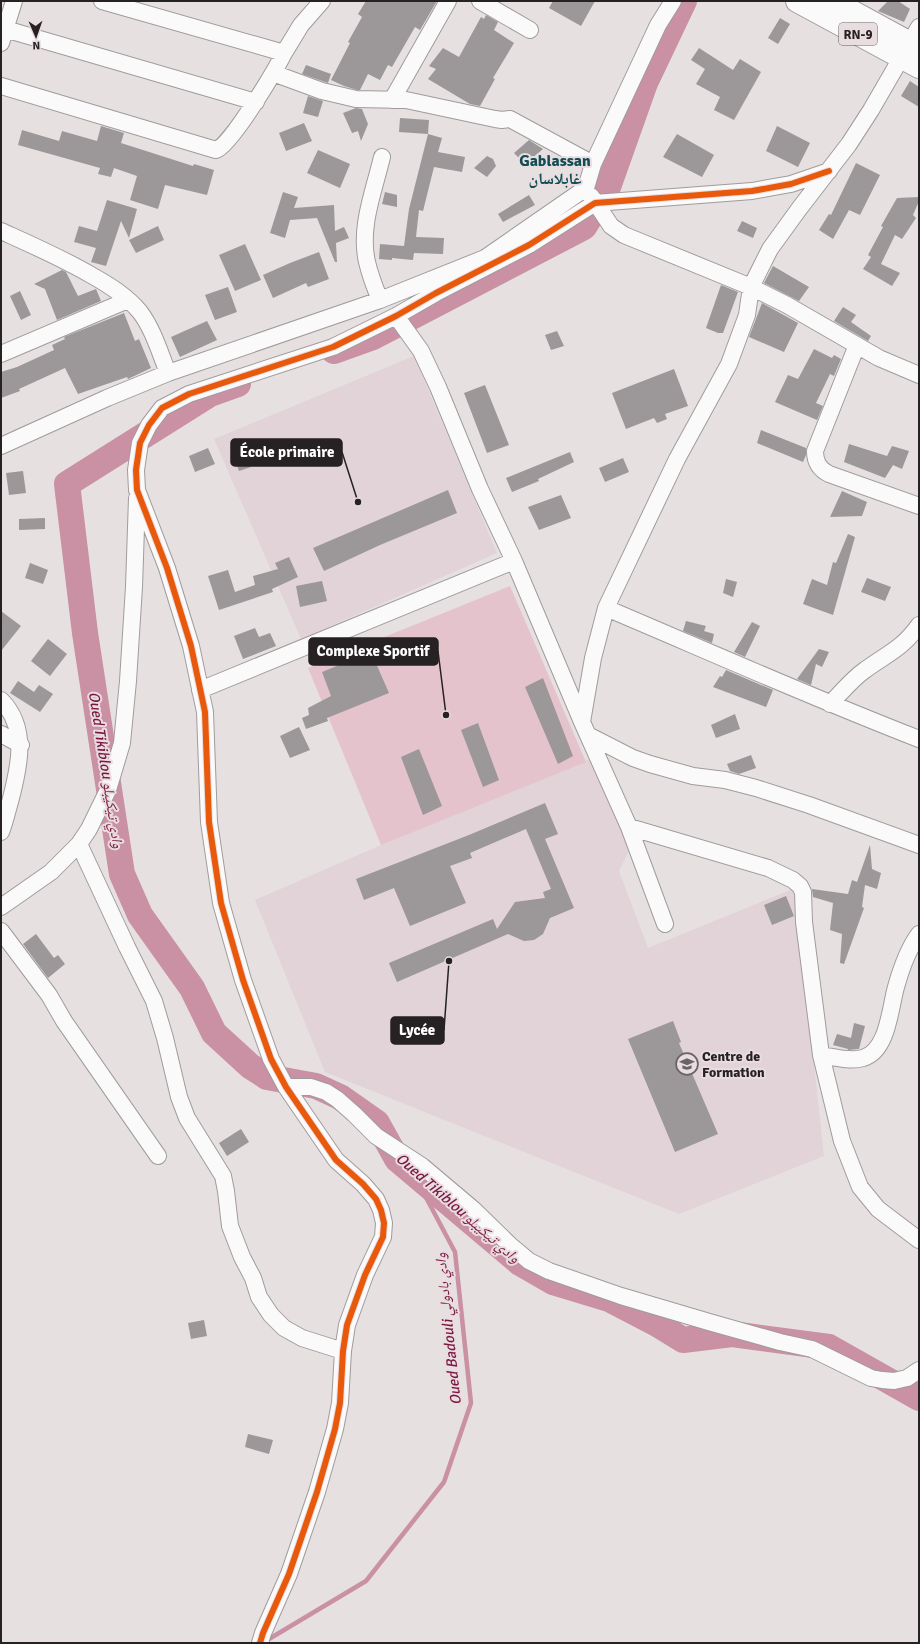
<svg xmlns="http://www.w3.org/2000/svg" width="920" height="1644" font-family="Signika,'Noto Naskh Arabic',sans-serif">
<rect width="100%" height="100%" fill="#e6e0e1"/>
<!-- built -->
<path fill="#e1d3d7" d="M414,356l83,197 -196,86 -87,-200z
M592,758l39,89 -12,24 29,77 147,-60 29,268 -145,58 -354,-142 -70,-172 126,-55z"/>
<!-- green -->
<path fill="#e5c3cd" d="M510,586l76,176 -205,83 -73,-177z"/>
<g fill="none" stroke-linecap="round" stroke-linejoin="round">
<!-- stream -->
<path stroke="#ca90a3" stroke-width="4.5" d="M264,1642l102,-61 78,-99 27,-79 -16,-151 -43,-81"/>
<!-- river -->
<path stroke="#ca90a3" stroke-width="26" d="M334,351l39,-14 211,-110 23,-37 38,-107 39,-82
M238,384l-28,10 -143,90 18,149 37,241 18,41 52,73 22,45 36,33 17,11 49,9 24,11 37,26 20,36 123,104 33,19 56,17 48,25 26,16 49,-6 97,13 90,51"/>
</g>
<!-- building -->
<path fill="#9c9798" d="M366,1h71l-17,29 -5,-3 -23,40 -4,-2 -8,15 -12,-6 -8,16h-3l-13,-4 -13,-6 19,-37 -2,-1 14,-25 -4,-3z
M553,1h42l-14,25 -32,-18z
M888,1h10l12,8 -6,13 -26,-11z
M486,15l12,7 -4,8 20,13 -21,35 2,1 -15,27 -10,-2 -42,-25 8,-10 -7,-3 14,-18 16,9 22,-40 3,2z
M780,18l10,6 -12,20 -10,-6z
M699,48l34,22 7,-11 21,13 -27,48 -20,-10 6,-13 -24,-13 9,-15 -14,-9z
M306,65l25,9 -3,9 -26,-9z
M910,81l9,6v20l-18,-11z
M308,96l15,5 -5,16 -15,-4z
M356,108l6,1 6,15 -7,17 -3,-10 -6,2 -9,-20z
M400,118l29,2 -1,14 -29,-2z
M304,123l8,18 -26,10 -7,-18z
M101,126l23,7 -3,10 72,23 1,-2 20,6 -7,25 -42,-10 -7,24 -28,-9 7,-24 -23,-8 -3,9 -13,-3 2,-6 -82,-23 4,-15 37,11 3,-10 35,10z
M777,126l33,17 -12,24 -32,-16z
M428,134l14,4 -4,14 27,5 -3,15 -28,-5 -11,44 -4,-1 -3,27 28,1 -1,16 -29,-1 -1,7 -21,-2v2l-13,-1 1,-15 24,2 5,-37z
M677,134l37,21 -12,22 -39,-20z
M529,140l14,9 -18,15 -11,-11z
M318,150l32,14 -10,24 -33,-15z
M487,156l6,3 3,7 -9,11 -13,-9z
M856,163l24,12 -20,40 -11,-5 -16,29 -14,-9 10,-16 2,1z
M283,192l15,5 -4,11 40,-3 1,26 9,-4 5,11 -13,5 1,19h-2l-18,-44 -27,2 -5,18 -15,-5z
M385,192l12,3v12l-15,-3z
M529,195l6,10 -32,17 -5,-8z
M919,197v4l-6,14 3,3 -14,21 -7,-4 -14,29 19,9 -8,13 -29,-17 8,-12 -3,-2 15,-28 -2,-1 16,-28z
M107,200l30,9 -8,29 -8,-17 -15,45 -15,-4 5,-14 -22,-6 5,-16 18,5z
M742,221l15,7 -4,10 -16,-7z
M158,226l6,14 -28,13 -7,-13z
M245,244l16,36 -26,11 -16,-36z
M319,252l10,27 -21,8 -2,-4 -33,15 -10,-23 27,-12z
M773,266l36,21 -10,14 -35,-18z
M62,270l4,2 12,24 18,-7 5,12 -44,19 -12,-31 -11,-5z
M721,285l17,7 -15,41h-5l-12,-5z
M228,287l9,25 -22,8 -10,-25z
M20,291l11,24 -10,5 -11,-24z
M762,303l36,20 -14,29 -35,-15z
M843,307l13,8 -5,7 20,14 -3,5 -34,-20z
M124,313l11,28 4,-2 12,29 -23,11 -1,-2 -49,17 -13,-26 -46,21 1,2 -19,7v-26l16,-5 37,-17 -2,-5 13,-6 -1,-2z
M207,321l10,19 -37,17 -9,-20z
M557,331l7,15 -13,4 -6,-15z
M814,349l18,9 2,-3 7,4 -7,17 -4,-2 -14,29 7,3 -6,14 -42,-18 13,-27 10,4z
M674,369l14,37 -23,8 2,5 -10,4 -3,-5 -28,11 -14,-36z
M485,385l24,60 -22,8 -23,-60z
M761,430l45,18v7l-3,7 -46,-19z
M849,444l38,12 5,-10 17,5 -7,18 -9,-4 -8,13 -41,-16z
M208,448l7,16 -20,8 -6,-16z
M245,451l6,16 -12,4 -6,-16z
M570,452l4,10 -36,17 1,2 -27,11 -6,-14z
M623,458l6,14 -24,10 -6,-14z
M23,471l3,22 -17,2 -3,-22z
M448,490l9,23 -77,32 -56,26 -11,-23z
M842,491l25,11 -5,14 -32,1z
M561,495l10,23 -32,12 -11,-23z
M45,518v11l-26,1v-11z
M848,534l7,3 -22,78 -30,-11 9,-25 15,6 6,-23 3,1z
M289,557l9,20 -26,12 1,3 -54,18 -11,-34 20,-6 7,22 20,-7 -2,-9 25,-7 -3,-6z
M30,563l18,7 -5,14 -18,-6z
M867,578l24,9 -6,14 -24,-9z
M726,579l11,3 -4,15 -10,-4z
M322,581l5,20 -27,6 -4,-21z
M1,611l20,15 -20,25z
M686,621l20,5 -2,5 10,3 -2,9 -29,-12z
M752,622l8,4 -15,31 -11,-5z
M255,628l4,9 11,-4 6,13 -33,13 -9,-23z
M48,639l19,15 -17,22 -19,-15z
M819,649l10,3 -7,15 -6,-3 -5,21 -14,-6z
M371,652l18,41 -62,25 1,3 -22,8 -4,-11 7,-3 -1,-7 23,-12 -9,-24z
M726,670l47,20 -7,17 -53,-20 7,-11 2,1z
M543,678l30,78 -15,8 -33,-77z
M18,681l16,11 5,-7 14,9 -13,18 -30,-19z
M735,714l5,15 -24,9 -5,-13z
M478,723l21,57 -16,7 -22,-57z
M299,727l11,23 -20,8 -10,-22z
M419,749l23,57 -19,9 -22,-58z
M751,755l5,13 -17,6 -9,-3 -3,-7z
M545,803l13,31 -13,5 29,69 -24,10 -7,16 -9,6 -10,1 -16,-7 -111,48 -8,-19 104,-44 4,10 18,-27 30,-4 -2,-6 8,-3 -25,-60 -56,24 2,5 -22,8 16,37 -56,23 -16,-38 -30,12 -8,-21 113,-44z
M870,845l2,24 9,4 -4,16 -12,-4 -3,22 2,1 -20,56 -4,-1 2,-29 -12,-4 3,-27 -20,-6 -1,-8 36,5 4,-14 5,2z
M786,896l8,20 -22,9 -8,-20z
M36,934l18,24 4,-3 7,9 -17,14 -25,-34z
M673,1021l8,21 -2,1 39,91 -43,18 -47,-113z
M854,1023l11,3 -6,23 -11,1v-1l-15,-4 4,-11 14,4z
M241,1129l8,13 -22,14 -8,-13z
M204,1320l3,16 -16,3 -3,-16z
M248,1434l25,6 -4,14 -24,-7z"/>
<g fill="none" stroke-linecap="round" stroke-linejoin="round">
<!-- street casing -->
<g stroke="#a09b9c" stroke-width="18">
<path id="street" d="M102,1l182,52 17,-28 21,-24
M480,1l50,29
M5,29l251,73
M1,43l13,-42
M273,73l49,18 34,8 50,1 89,19 7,1 8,-1 83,45
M1,86l215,64c15,-5 59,-79 68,-97
M392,100l56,-99
M591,196l20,30 13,9 127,52 19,-38 29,-40 50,-65 22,-34 48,-83
M1,231c31,14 61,27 90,44 18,10 36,21 49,37 13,17 20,41 28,61
M380,300c-5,-12 -10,-25 -13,-38 -8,-35 7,-71 15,-105
M396,316l25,35 17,36 42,102 34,72 68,161 47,105 36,97
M857,345l-42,106c0,11 4,18 14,23l90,32
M1,354l127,-54
M1,446l106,-48 61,-25 212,-73 105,-42 101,-70 7,-24 65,-139 15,-24
M606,608c104,44 207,90 313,131
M200,690l314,-129
M1,700c28,28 18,68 9,102 -3,10 -5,20 -9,30
M830,704c11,-11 22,-25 35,-34 23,-17 37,-21 54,-45
M582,722l11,-64 13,-50 71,-149 52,-95 18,-49 4,-28 36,18 92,53 40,17
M1,734l20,11
M588,735l45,23 17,6 43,12 32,4 31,8 53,17 110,40
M629,827l139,41 25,12 7,6 3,6 1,30 17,133 21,86 18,46 18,22 41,31
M79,844l48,103 27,54 11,37 14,59 8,21 36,58 3,15 4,35 12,31 11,21 6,19 12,18 13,13 18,10 41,13
M1,907l50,-35 28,-28 10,-15 19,-39 14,-47 6,-62 6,-94 3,-89
M1,931l48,64 15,26 94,135
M821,1055c13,2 29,7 42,3 25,-7 27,-50 33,-71 5,-18 12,-38 23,-53
M286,1087h25l15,5 11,7 17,15 22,22 46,30 51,43 38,37 18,15 20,10 72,25 88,26 71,20 32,7 59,29 11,2 12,1 13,-3 12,-8
M260,1643l3,-10 26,-59 28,-82 18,-63 5,-26 3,-52 4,-26 18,-50 18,-38 1,-14 -3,-13 -5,-11 -13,-15 -27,-24 -50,-73 -15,-28 -28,-79 -22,-77 -12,-81 -4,-110 -14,-66 -24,-78 -30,-78 -1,-20 4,-27 9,-18 13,-17 27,-14 144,-47 63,-31 40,-23 93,-48 66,-42 157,-12 39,-7 38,-13"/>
</g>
<!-- primary casing -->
<g stroke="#a09b9c" stroke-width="24">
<path id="primary" d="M797,1l122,66
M833,1l86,47"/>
</g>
<!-- street -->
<use href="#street" stroke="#fbfafa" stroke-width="16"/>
<!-- primary -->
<use href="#primary" stroke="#fbfafa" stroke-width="22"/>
<!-- cycleway casing -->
<g stroke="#e9dde0" stroke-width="8">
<path id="cycleway" d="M260,1643l3,-10 26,-59 28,-82 18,-63 5,-26 3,-52 4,-26 18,-50 18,-38 1,-14 -3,-13 -5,-11 -13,-15 -27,-24 -50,-73 -15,-28 -28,-79 -22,-77 -12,-81 -4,-110 -14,-66 -24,-78 -30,-78 -1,-20 4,-27 9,-18 13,-17 27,-14 144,-47 63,-31 40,-23 93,-48 66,-42 157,-12 39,-7 38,-13"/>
</g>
<!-- cycleway -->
<use href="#cycleway" stroke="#e8590c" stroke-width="6"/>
</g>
<!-- icons -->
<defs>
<g id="school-ring" transform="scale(1.15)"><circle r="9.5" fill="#e9dde0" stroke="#696466" stroke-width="1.5"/><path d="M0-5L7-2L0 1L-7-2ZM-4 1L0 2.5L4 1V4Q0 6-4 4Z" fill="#696466"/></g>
</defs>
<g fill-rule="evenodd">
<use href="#school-ring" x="687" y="1064"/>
</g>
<g text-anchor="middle" stroke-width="4" stroke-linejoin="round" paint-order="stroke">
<!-- shield labels -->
<rect fill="#e9dde0" stroke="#60595c" stroke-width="1" x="839" y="23" width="38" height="22" rx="3"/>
<g font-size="13" font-weight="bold" fill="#262123">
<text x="858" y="39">RN-9</text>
</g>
<!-- poi labels -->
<g font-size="14" font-weight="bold" fill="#262123" stroke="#e9dde0" text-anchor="start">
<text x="702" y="1061">Centre de<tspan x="702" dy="16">Formation</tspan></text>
</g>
<!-- water labels -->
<g font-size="15" font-style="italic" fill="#7a1843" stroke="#e9dde0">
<text transform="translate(106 770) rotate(81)" y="5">Oued Tikiblou وادي تيكيبلو</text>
<text transform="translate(458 1208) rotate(41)" y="5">Oued Tikiblou وادي تيكيبلو</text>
<text transform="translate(448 1329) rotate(-96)" y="5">Oued Badouli وادي بادولي</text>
</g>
<!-- quarter labels -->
<g font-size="16" font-weight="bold" fill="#104d54" stroke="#e9dde0">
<text x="555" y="166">Gablassan<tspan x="555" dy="18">غابلاسان</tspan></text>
</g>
</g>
<!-- callouts -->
<path fill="none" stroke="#262123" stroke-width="1.5" d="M358 502L342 452M446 715L438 651M449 961L444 1030"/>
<g fill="#262123" stroke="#e9dde0" stroke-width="1.5">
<circle cx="358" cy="502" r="4"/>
<circle cx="446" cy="715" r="4"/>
<circle cx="449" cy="961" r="4"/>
</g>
<g fill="#262123" stroke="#262123" stroke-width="1.5">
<rect x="231" y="439" width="111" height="27" rx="4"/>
<rect x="309" y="638" width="129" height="27" rx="4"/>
<rect x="391" y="1017" width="53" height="27" rx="4"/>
</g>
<g font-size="15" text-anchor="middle" font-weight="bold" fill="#fff">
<text x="287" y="457">École primaire</text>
<text x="373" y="656">Complexe Sportif</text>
<text x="417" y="1035">Lycée</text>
</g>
<!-- border -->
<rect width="920" height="1644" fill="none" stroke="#262123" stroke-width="4"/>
<!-- north arrow -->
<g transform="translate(36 36) rotate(178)" stroke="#e9dde0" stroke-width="3" paint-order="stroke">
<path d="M0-3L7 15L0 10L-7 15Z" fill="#262123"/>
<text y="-6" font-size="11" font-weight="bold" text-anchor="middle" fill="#262123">N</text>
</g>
</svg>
